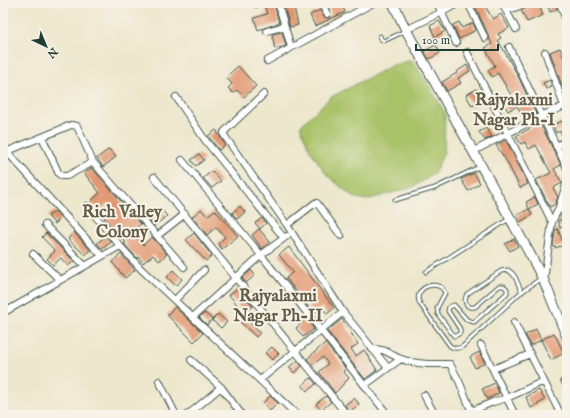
<svg xmlns="http://www.w3.org/2000/svg" width="570" height="418" font-family="'IM FELL English',serif">
<rect width="100%" height="100%" fill="#f7f3e8"/>
<filter id="ink" filterUnits="userSpaceOnUse"><feTurbulence type="fractalNoise" baseFrequency=".025" numOctaves="2"/><feDisplacementMap in="SourceGraphic" scale="8" xChannelSelector="R" yChannelSelector="G"/><feConvolveMatrix kernelMatrix="1 2 1 2 8 2 1 2 1" color-interpolation-filters="sRGB"/></filter>
<filter id="wash" filterUnits="userSpaceOnUse"><feTurbulence type="fractalNoise" baseFrequency=".012" numOctaves="4" result="noise"/><feDisplacementMap in="SourceGraphic" scale="16" xChannelSelector="R" yChannelSelector="G"/><feGaussianBlur stdDeviation="0.9" result="paint"/><feColorMatrix in="noise" values="0 0 0 0 0 0 0 0 0 0 0 0 0 0 0 0 0 1.4 0 .05"/><feComposite in="paint" operator="in"/></filter>
<g filter="url(#wash)">
<rect width="100%" height="100%" fill="#ede7cd"/>
<!-- green -->
<path fill="#a9c268" stroke="#64804e" d="M412,60l16,24 17,29 -1,40 -10,21 -21,13 -47,13 -13,-3 -26,-22 -17,-25 -10,-24 31,-29 62,-32z"/>
<g id="blocks">
<!-- building -->
<path fill="#e1956e" d="M268,3h6l5,20 -21,7 -4,-12 13,-4 -3,-10z
M283,3h10l5,22 -8,2z
M327,3h14l4,9 -30,14 -5,-11 10,-5 4,7 5,1 2,-4z
M481,3h2l10,16 8,-5 8,14 -11,6 3,4 -3,2 20,36 18,38 -11,6 -8,-14 -9,5 -5,-8 10,-5 -15,-25 -6,4 -4,-7 7,-4 -10,-18 7,-4 -17,-38z
M532,3h6l5,12 -16,7 -6,-12 9,-3z
M547,3h9l1,6 -7,3z
M439,21l6,10 -10,6 -5,-11z
M459,22l3,6 11,-5 3,7 -17,9 -6,-14z
M282,32l4,14 -11,3 -3,-15z
M436,45l4,8 -11,6 -5,-8z
M560,48l7,18v18l-5,2 -12,-34z
M467,65l3,6 -12,7 3,5 -14,8 -5,-9 15,-9 -1,-1z
M238,66l18,20 -12,11 -7,-7 -4,3 -5,-5 4,-4 -6,-7z
M550,80l2,7 -6,2 -3,-6z
M476,89l8,11 -12,6 -6,-11z
M562,121l5,14v2l-4,1 -3,-7 -4,2 -3,-8z
M540,123l21,42 -7,4 8,14 -9,5 5,9 -3,7 -5,3 -14,-27 15,-7 -15,-28 -7,4 -4,-7 -4,2 -5,-8z
M486,128l6,9 -7,3 -6,-8z
M216,130l9,15 -6,5 -11,-14z
M506,140l22,44 -8,4 -13,-26 -11,-17z
M109,149l7,8 -13,10 -6,-9z
M199,154l5,6 -8,6 -5,-6z
M92,168l49,56 -9,8 11,13 9,-8 15,17 -8,7 -6,-6 -10,8 -5,-6 -1,1 -13,-14 2,-1 -22,-25 10,-9 -6,-6 -9,8 -8,-10 9,-8 -16,-20z
M212,171l9,10 -9,7 -9,-10z
M474,173l6,10 -12,8 -7,-12z
M535,197l3,7 -9,5 -3,-7z
M240,206l5,6 -8,7 -5,-6z
M161,209l6,7 -13,10 -6,-7z
M201,209l6,7 8,-6 23,26 -16,13 -4,-5 7,-7 -9,-10 -9,8 -15,-18z
M529,209l3,6 -12,7 -3,-7z
M55,211l6,7 -6,6 -7,-8z
M561,214h5l1,11 -7,3 -2,-7 4,-2z
M262,218l4,5 -6,6 -5,-6z
M259,229l11,13 -8,7 -10,-14z
M558,229l6,16 -9,3 -2,-3 2,-15z
M74,232l16,18 -5,5 -17,-16z
M46,233l28,28 -6,5 -7,-8 -8,7 -6,-6 8,-8 -13,-14z
M194,233l18,23 -6,5 -20,-21z
M106,236l5,6 -9,7 -5,-6z
M514,239l4,7 -8,5 -5,-7z
M289,247l45,61 -7,6 -5,-7 -8,7 -28,-36 7,-6 -14,-17z
M121,254l14,16 -10,8 -13,-16z
M173,270l9,9 -6,7 -9,-9z
M251,270l4,5 -9,8 -4,-5z
M238,288l15,18 -9,7 -15,-18z
M175,307l28,26 -9,9 -27,-27z
M205,313l7,6 -5,6 -8,-8z
M218,314l9,8 -6,6 -9,-8z
M242,315l18,18 -4,4 -18,-17z
M306,319l8,10 -11,8 -7,-9z
M342,319l16,25 -7,5 5,7 8,-6 13,20 -12,9 -38,-48z
M536,329l5,11 -10,5 -6,-10z
M554,333l10,20 -13,7 -10,-20z
M325,343l21,26 -3,2 6,7 -14,15 -16,-21 9,-8 -5,-7 -11,8 -5,-6z
M272,347l7,7 -7,6 -7,-7z
M479,352l6,11 -10,5 -5,-11z
M297,361l5,5 -8,7 -5,-6z
M567,376v18l-7,-14z
M311,378l5,6 -9,7 -5,-6z
M495,383l4,10 -12,6 -5,-10z
M539,390l6,10 -14,8 -5,-11z
M270,396l8,7 -8,8 -7,-8z
M326,396l5,6 -10,8 -5,-6z
M354,398l5,6 -9,8 -5,-7z"/>
</g>
</g>
<g filter="url(#ink)">
<use href="#blocks" fill-opacity="0" stroke="#3e564b" stroke-width="1"/>
<g fill="none" stroke-linecap="round" stroke-linejoin="round">
<!-- lane casing -->
<g stroke="#3e564b" stroke-width="5">
<path id="lane" d="M380,36l1,3 3,2 21,-10
M395,200l40,-12 44,-21
M426,272l83,-53
M522,292l-7,-15 -3,-4 -4,-3 -7,1 -34,23c-4,7 -1,15 8,13l24,-21h5l3,3v4l-33,29 -7,-2 -13,-15 -5,2 -1,4 12,18v4l-3,2 -3,1 -16,-22 -1,-6 8,-15c-4,-12 -22,-9 -26,1 -2,4 0,7 1,10l30,42c4,3 7,3 12,1l58,-54 20,-14"/>
</g>
<!-- street casing -->
<g stroke="#3e564b" stroke-width="8">
<path id="street" d="M278,3l13,44
M322,3l5,11
M437,3l19,40
M468,3l17,35
M502,3l14,26
M560,3l7,20
M256,4l3,-1
M506,11l22,-8
M406,30l54,-27
M267,31l18,-5
M509,47l58,121
M467,52l85,170
M545,52l19,54
M267,61l106,-58
M264,94l-36,34 -4,4v3l63,90 56,87 45,56 -23,17
M176,97l29,43 79,98
M42,137l17,37 3,2h5l26,-14
M556,146l11,-5
M474,151l69,-36 24,-10
M182,160l79,95 127,160
M154,177l193,238
M87,206l33,40 21,23 156,146
M558,210l9,-1
M45,225l40,41
M287,225l28,-22h2l24,33
M157,236l28,-22
M33,254l27,26
M102,256l-94,-103v-2l63,-26 6,1 16,36 91,105
M544,280l8,-58 6,-12 9,-28
M175,300l29,-30
M3,313l117,-67
M193,317l68,-62 26,-19
M514,322l47,93
M481,345l34,70
M372,349c16,0 16,5 29,10 16,6 32,5 49,5l9,17 12,29
M191,360l30,27 21,28
M388,368l13,-9
M493,369l37,-15
M260,380l83,-68
M159,381l17,34
M424,395l11,20
M187,415l8,-6 26,-22
M462,415l31,-13 14,-4 37,-17"/>
</g>
<!-- secondary casing -->
<g stroke="#3e564b" stroke-width="11">
<path id="secondary" d="M393,3l13,27 125,226 13,25 23,56"/>
</g>
<!-- lane -->
<use href="#lane" stroke="#fff" stroke-width="3"/>
<!-- street -->
<use href="#street" stroke="#fff" stroke-width="6"/>
<!-- secondary -->
<use href="#secondary" stroke="#fff" stroke-width="9"/>
</g>
</g>
<g text-anchor="middle" stroke-width="4" stroke-linejoin="round" paint-order="stroke">
<!-- neighbourhood labels -->
<g font-size="17" font-weight="bold" fill="#635c48" stroke="#f7f3e8">
<text x="514" y="105">Rajyalaxmi<tspan x="514" dy="20">Nagar Ph-I</tspan></text>
<text x="122" y="217">Rich Valley<tspan x="122" dy="20">Colony</tspan></text>
<text x="278" y="301">Rajyalaxmi<tspan x="278" dy="20">Nagar Ph-II</tspan></text>
</g>
</g>
<!-- margin -->
<rect width="570" height="418" fill="none" stroke="#f7f3e8" stroke-width="16"/>
<!-- north arrow -->
<g transform="translate(46 46) rotate(136)" stroke="#f7f3e8" stroke-width="3" paint-order="stroke">
<path d="M0-3L7 15L0 10L-7 15Z" fill="#1f3d34"/>
<text y="-6" font-size="11" font-weight="bold" text-anchor="middle" fill="#1f3d34">N</text>
</g>
<!-- scale -->
<path d="M416 44v6h82v-6" fill="none" stroke="#1f3d34" stroke-width="2"/>
<text x="422" y="44" font-size="12" fill="#1f3d34" stroke="#f7f3e8" stroke-width="3" paint-order="stroke">100 m</text>
</svg>
